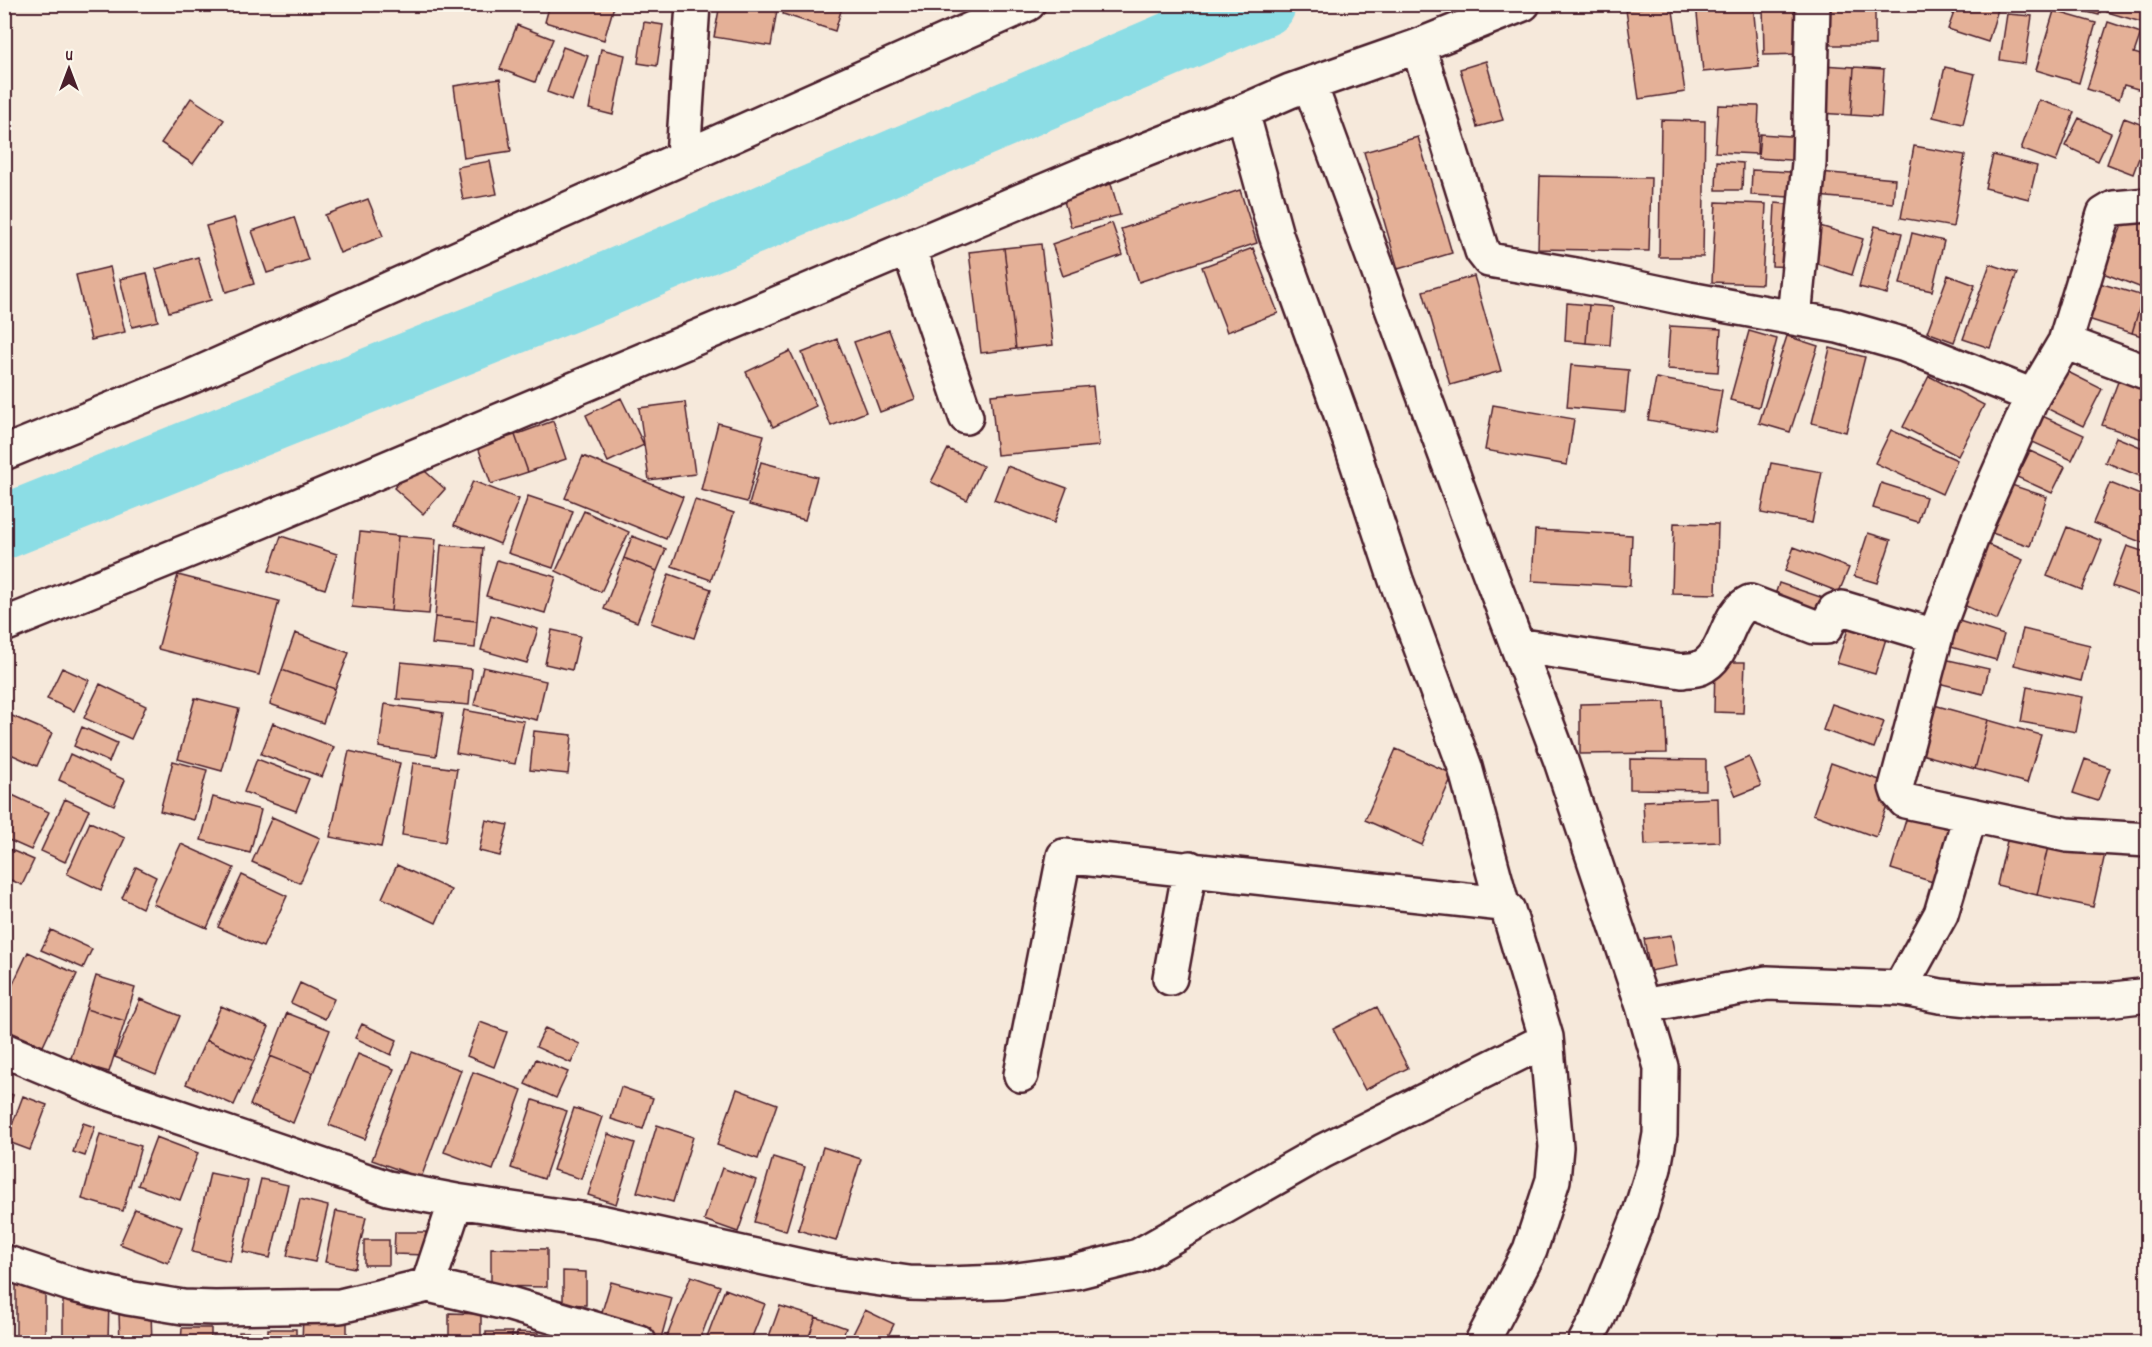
<svg xmlns="http://www.w3.org/2000/svg" width="2152" height="1347" font-family="Dekko,sans-serif">
<rect width="100%" height="100%" fill="#f6e9db"/>
<filter id="ink" filterUnits="userSpaceOnUse"><feTurbulence type="fractalNoise" baseFrequency=".0167" numOctaves="2"/><feDisplacementMap in="SourceGraphic" scale="12" xChannelSelector="R" yChannelSelector="G"/><feConvolveMatrix kernelMatrix="1 2 1 2 8 2 1 2 1" color-interpolation-filters="sRGB"/></filter>
<g filter="url(#ink)">
<g fill="none" stroke-linecap="round" stroke-linejoin="round">
<!-- river -->
<path stroke="#8cdde5" stroke-width="64" d="M4,527l592,-238 668,-285"/>
</g>
<!-- building -->
<path fill="#e4b097" stroke="#4a1f2b" stroke-width="1.5" d="M550,4l64,2 -10,34 -59,-18z
M720,4h58l-7,42 -57,-9z
M786,4h57l-8,27 -52,-17z
M1664,4h8l13,88 -46,7 -13,-89z
M1696,4h57l6,63 -56,5z
M1763,4h42l1,50 -42,1z
M1824,4h51v41h-50z
M1957,4h37l5,2 -11,36 -40,-13z
M2065,4h37l-3,11 -35,-9z
M2109,4h39v20l-41,-12z
M2054,11l42,12 -17,60 -43,-13z
M2007,14l25,2 -7,48 -25,-4z
M644,22l19,3 -6,41 -19,-3z
M2108,22l33,11 -7,20 14,4v35l-24,-7 -5,14 -32,-10z
M517,25l36,14 -18,43 -35,-13z
M563,47l25,9 -16,45 -25,-9z
M601,49l24,6 -12,60 -24,-6z
M1486,61l17,59 -26,7 -17,-58z
M1821,65l33,2 -3,48 -33,-2z
M1854,67l30,2 -3,48 -30,-2z
M1945,67l30,7 -12,50 -30,-7z
M500,79l11,72 -47,7 -10,-72z
M191,98l33,22 -31,44 -32,-21z
M2039,100l35,12 -18,50 -35,-13z
M1718,105l41,1 -2,48 -42,-2z
M2079,118l32,15 -13,28 -33,-15z
M2124,118l24,9v7l-15,40 -26,-10z
M1661,120l44,1 -2,136h-44z
M1760,134l45,3 -2,24 -45,-3z
M1418,137l34,116 -54,16 -34,-117z
M1914,146l51,9 -12,72 -52,-9z
M1993,155l44,11 -8,33 -44,-11z
M490,161l7,33 -34,6 -6,-33z
M1717,161l26,2 -1,27h-26z
M1752,170l39,2 -1,25 -39,-2z
M1820,172l75,7 -2,24 -76,-7z
M1540,176l111,2 -2,73 -111,-2z
M1111,184l9,31 -49,12 -8,-30z
M1240,190l17,53 -118,39 -18,-53z
M368,199l15,37 -43,17 -15,-38z
M1716,202l50,2 -4,80 -50,-2z
M1775,203l22,2 -3,62 -22,-1z
M2129,208l19,7v60l-6,13 -39,-15z
M294,217l14,43 -41,13 -15,-42z
M234,218l20,66 -28,8 -20,-66z
M1112,223l11,32 -60,21 -11,-32z
M1820,226l43,13 -11,36 -43,-14z
M1875,226l27,7 -15,61 -28,-7z
M1912,233l32,8 -12,50 -32,-7z
M1041,244l12,101 -37,4 -12,-101z
M1004,248l12,101 -35,4 -12,-101z
M1253,248l25,65 -51,19 -25,-65z
M198,257l13,43 -42,12 -13,-43z
M1990,264l27,9 -27,75 -27,-9z
M110,267l15,65 -34,8 -15,-65z
M147,273l11,48 -26,6 -12,-48z
M1948,275l27,10 -21,57 -27,-10z
M1474,276l27,95 -51,14 -27,-94z
M2096,282l47,14 -11,37 -47,-15z
M2143,296l5,2v40l-16,-5z
M1567,303l22,2 -3,38 -21,-2z
M1589,305l24,2 -3,38 -24,-2z
M1670,326l51,3 -3,43 -51,-3z
M889,330l26,69 -35,13 -26,-70z
M1749,331l28,8 -18,68 -29,-7z
M1787,336l31,10 -28,86 -31,-9z
M837,339l29,73 -35,14 -29,-73z
M1830,348l35,9 -19,75 -34,-9z
M790,351l26,55 -43,21 -27,-55z
M1571,365l58,5 -4,42 -58,-5z
M2062,369l40,20 -19,37 -41,-20z
M1929,376l55,29 -26,51 -55,-29z
M1656,378l66,12 -7,42 -67,-12z
M2119,379l29,11v51l-46,-16z
M1093,386l6,60 -102,9 -6,-60z
M621,398l23,47 -36,17 -22,-47z
M685,402l10,72 -46,6 -10,-72z
M1493,405l81,14 -7,46 -82,-15z
M2038,414l46,21 -12,25 -46,-21z
M553,421l13,38 -38,13 -13,-37z
M718,423l46,12 -17,67 -46,-12z
M1891,430l66,30 -15,34 -67,-31z
M515,435l13,37 -37,12 -13,-37z
M2116,437l32,13v13l-6,14 -37,-15z
M948,449l35,17 -16,34 -36,-18z
M2030,451l35,16 -13,26 -35,-16z
M583,456l100,41 -17,42 -101,-41z
M761,462l56,15 -12,43 -56,-15z
M1771,463l51,9 -10,51 -51,-10z
M417,464l28,25 -22,25 -29,-26z
M1007,466l60,22 -13,35 -60,-23z
M473,481l46,18 -19,45 -46,-19z
M2000,481l47,16 -17,49 -47,-16z
M1881,483l45,14 -8,25 -45,-14z
M2110,483l38,15v47l-55,-22z
M528,496l45,15 -20,57 -45,-15z
M695,500l39,13 -23,67 -39,-14z
M584,511l45,21 -28,60 -45,-21z
M1674,523l44,1 -2,70 -44,-1z
M2067,527l35,14 -20,49 -35,-14z
M1535,530l97,5 -2,51 -98,-5z
M360,532l38,4 -7,75 -39,-4z
M1868,533l23,7 -14,43 -23,-7z
M281,536l56,18 -12,35 -56,-18z
M398,536l38,3 -7,75 -38,-3z
M632,536l34,13 -9,22 -33,-13z
M1982,542l41,18 -26,60 -40,-18z
M441,545l42,3 -6,73 -42,-4z
M2127,546l21,7v46l-36,-13z
M1794,547l55,21 -10,24 -54,-21z
M624,558l33,13 -20,51 -33,-13z
M497,560l59,17 -11,36 -59,-17z
M669,574l42,15 -17,49 -43,-15z
M178,575l101,26 -20,74 -101,-26z
M1779,583l59,20 -12,35 -59,-20z
M491,615l47,14 -11,34 -46,-13z
M435,617l42,4 -2,27 -43,-4z
M1852,617l37,12 -14,45 -38,-11z
M1959,621l45,14 -8,25 -45,-13z
M2023,629l67,16 -9,36 -67,-16z
M552,630l28,6 -8,34 -27,-6z
M295,633l54,20 -14,36 -53,-19z
M1944,659l45,10 -6,25 -45,-11z
M401,662l71,7 -3,36 -72,-6z
M1715,662h30l-2,51 -29,-1z
M483,667l63,14 -9,39 -63,-15z
M62,668l27,12 -15,31 -27,-12z
M282,670l53,19 -12,34 -53,-19z
M100,684l46,22 -15,33 -47,-21z
M2027,687l56,10 -7,35 -55,-10z
M195,698l44,11 -17,62 -44,-12z
M1665,702l2,51 -87,1v-50z
M385,704l58,9 -7,43 -57,-9z
M1832,704l52,18 -10,26 -51,-18z
M1934,705l54,15 -13,49 -54,-15z
M464,710l60,11 -9,43 -59,-11z
M5,713l47,20 -15,33 -33,-15z
M1988,720l53,15 -14,48 -52,-14z
M273,723l61,24 -12,30 -61,-23z
M82,727l35,16 -8,19 -35,-16z
M534,731l38,4 -4,39 -38,-4z
M1396,749l57,25 -31,71 -57,-25z
M349,751l51,12 -19,84 -51,-10z
M70,754l55,26 -11,25 -55,-25z
M1749,757l12,29 -25,10 -12,-28z
M257,759l52,20 -13,32 -52,-19z
M1630,759l76,1v30l-76,-1z
M2085,759l25,9 -12,33 -25,-8z
M173,761l34,9 -13,50 -34,-9z
M413,763l44,6 -12,73 -43,-7z
M1831,763l63,22 -18,52 -63,-23z
M10,794l39,18 -18,38 -27,-12v-32z
M213,797l48,13 -11,43 -49,-13z
M1718,798l1,44 -74,3 -2,-44z
M65,799l24,11 -24,52 -24,-11z
M1909,810l41,12 -17,60 -42,-13z
M272,817l48,21 -20,45 -48,-21z
M486,820l22,5 -8,31 -21,-5z
M90,822l35,16 -24,52 -34,-16z
M2009,832l40,10 -12,53 -40,-10z
M2049,842l56,12 -12,53 -56,-12z
M181,844l53,24 -27,60 -54,-24z
M4,847l30,13 -12,25 -18,-8z
M397,865l54,25 -15,33 -54,-25z
M136,867l20,10 -14,31 -20,-10z
M242,875l45,21 -24,51 -45,-20z
M51,930l41,19 -9,19 -42,-18z
M1671,935l6,31 -27,5 -6,-32z
M28,952l49,22 -34,72 -39,-17v-26z
M96,976l39,12 -10,33 -39,-12z
M300,983l34,16 -9,20 -34,-16z
M140,999l40,17 -24,58 -41,-17z
M221,1006l48,21 -15,34 -48,-21z
M1377,1007l31,61 -43,22 -32,-61z
M86,1009l39,12 -16,51 -39,-11z
M287,1013l43,17 -17,43 -43,-17z
M480,1022l27,10 -13,35 -27,-11z
M362,1024l35,16 -6,15 -36,-17z
M545,1028l35,16 -9,19 -35,-16z
M206,1040l48,21 -20,44 -48,-21z
M412,1052l49,18 -40,108 -49,-18z
M358,1054l36,15 -29,70 -36,-14z
M270,1056l43,17 -20,50 -43,-18z
M536,1059l32,13 -12,26 -31,-14z
M473,1072l49,18 -29,80 -49,-18z
M621,1087l32,11 -10,31 -32,-10z
M737,1089l40,15 -19,55 -41,-14z
M4,1092l9,3 -9,26z
M23,1096l24,9 -17,45 -24,-9z
M533,1100l34,11 -23,68 -33,-11z
M574,1108l28,9 -21,62 -28,-9z
M83,1123l12,4 -10,29 -12,-4z
M657,1125l36,12 -20,65 -36,-10z
M100,1134l41,12 -18,65 -41,-12z
M608,1134l27,9 -19,61 -28,-9z
M156,1137l42,16 -18,47 -42,-15z
M823,1147l38,12 -25,82 -38,-11z
M773,1157l32,10 -19,64 -32,-9z
M722,1168l34,12 -18,52 -34,-12z
M210,1173l38,8 -18,80 -38,-9z
M261,1179l27,6 -18,73 -27,-6z
M300,1199l28,7 -13,56 -28,-6z
M135,1209l47,18 -14,36 -48,-19z
M336,1211l30,6 -11,51 -30,-6z
M395,1232h31v23l-32,-1z
M364,1240h25v25h-25z
M491,1248l56,1v38l-56,-1z
M563,1271l23,1v33l-23,-1z
M691,1276l29,10 -21,56h-24l-9,-3z
M16,1281h29v61h-29z
M611,1282l61,16 -12,44 -62,-17z
M725,1289l40,15 -15,38h-45z
M63,1300h46l-1,42h-45z
M780,1306l36,11 -9,25h-40z
M865,1310l29,14 -9,18h-36z
M151,1313l1,29h-32l-1,-28z
M449,1313l32,1v28h-32z
M303,1316l44,1v25h-45z
M816,1317l30,11 -5,14h-34z
M182,1328h29v14h-30z
M268,1329h28v13h-28z
M239,1332h21v10h-21z
M486,1332h26v10h-26z
M517,1332l21,1v9h-22z"/>
<g fill="none" stroke-linecap="round" stroke-linejoin="round">
<!-- minor casing -->
<g stroke="#4a1f2b" stroke-width="38">
<path id="minor" d="M1418,46l64,205 7,9 87,15 113,24 149,27 67,19 128,51
M1310,85l160,436 91,240 82,245 18,61 -1,67 -6,34 -14,45 -42,105 -13,24
M1242,112l34,123 67,185 53,160 69,187 37,137 6,6 38,127 10,110 -3,33 -23,70 -48,92
M683,157l10,-153
M2148,205l-34,3 -10,6 -39,128 -32,54 -54,122 -41,110 -42,159 2,6 7,8 162,34 81,5
M909,249l57,168
M1794,318l15,-155 4,-159
M2065,342l83,31
M4,453l189,-77 835,-372
M4,625l248,-100 837,-353 153,-60 48,-21 128,-45 105,-42
M1517,645l165,26c5,-1 13,-1 18,-3 28,-12 24,-54 50,-66l65,25h11l9,-17 7,-2 93,28
M1170,978l20,-110
M1900,988l41,-74 29,-98
M1643,1006l124,-23 133,5 40,8 50,5 117,-1 41,-5
M4,1050l96,40 288,98 68,13 145,21 223,49 85,12 37,1 57,-2 72,-10 63,-16 185,-105 195,-97 20,-10 8,-7
M1021,1075l43,-219 438,48
M4,1262l69,23 55,13 55,9 32,1 125,-2 88,-21 28,-84
M428,1285l82,19 129,38"/>
</g>
<!-- minor -->
<use href="#minor" stroke="#fbf7ec" stroke-width="33"/>
</g>
</g>
<!-- margin -->
<rect width="2152" height="1347" fill="none" stroke="#fbf7ec" stroke-width="24"/>
<rect x="12" y="12" width="2128" height="1323" fill="none" stroke="#4a1f2b" stroke-width="2" filter="url(#ink)"/>
<!-- north arrow -->
<g transform="translate(69 69)" stroke="#fbf7ec" stroke-width="4.5" paint-order="stroke">
<path d="M0-4.5L10 22L0 15L-10 22Z" fill="#4a1f2b"/>
<text y="-9" font-size="16" font-weight="bold" text-anchor="middle" fill="#4a1f2b">U</text>
</g>
</svg>
